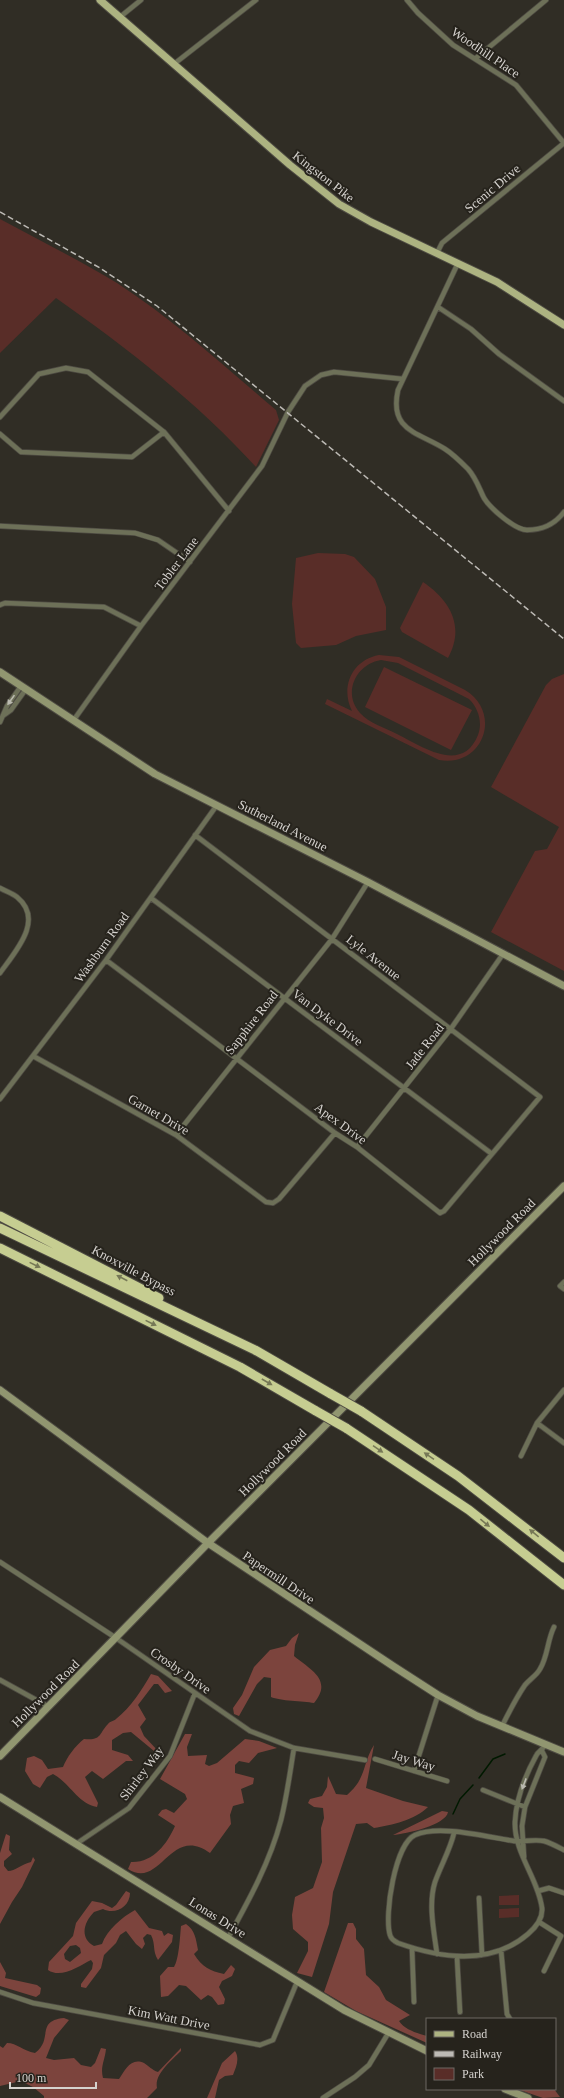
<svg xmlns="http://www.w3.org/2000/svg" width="564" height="2098" font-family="'Times New Roman',serif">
<rect width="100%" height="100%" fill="#302d25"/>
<!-- green -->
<path fill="#592d28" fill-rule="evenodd" d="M0,219c39,21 79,41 117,64 57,37 107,83 159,127l3,10 -23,47c-59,-65 -129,-119 -200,-169l-56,55z
M318,553l27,1 9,3 21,22 11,28v23l-30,6 -20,9 -35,3 -5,-5 -4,-39 4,-46z
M423,582c28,19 42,45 25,76l-46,-26 -2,-4z
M379,655l20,2 66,33c38,23 18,78 -26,70l-114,-56 2,-5 25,12c-12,-24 0,-51 27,-56zM381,660l17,3 71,36c9,9 14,23 9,36 -16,40 -57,11 -81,-1 -12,-6 -28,-11 -37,-21 -18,-20 -4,-49 21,-53z
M384,667l88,43 -21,40 -86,-43z
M564,674v297l-73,-39 44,-81 12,-2 12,-22 -68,-40 55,-102 6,-6z
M519,1895v10h-20v-9z
M519,1908v9l-20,1v-9z"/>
<!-- forest -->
<path fill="#7c443d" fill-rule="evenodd" d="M299,1633l-4,12 -1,11c17,14 39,24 20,47 -11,-2 -34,-2 -43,-6v-19l-7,-1 -7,7 -18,32 -5,-2 -1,-6 9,-13 12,-28 16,-17 16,-4 6,-8z
M151,1674l7,2 14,15 -7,2 -7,-9h-4l-16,21 8,14 -6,8 4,9 15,16 -5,-1 -23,-19 -8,1 -11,7v10l16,5 5,6h-7l-23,18 -11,-8 -7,6 13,26 -1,4c-20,-4 -27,-24 -44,-33l-6,3 -7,11 -7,-4 -8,-13 2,-13 7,-2 8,4 6,9 15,-2c4,-10 12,-21 21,-28 18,2 15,-6 24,-15 2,-3 6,-3 8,-5 15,-12 26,-29 35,-45z
M185,1734h7l-5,13 1,9 19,-1 -2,9 4,2 8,-3 28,-24 14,2 18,7 -19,5 -9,10 -10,-2 -4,4v8l19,5 -1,6 -12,5 3,14 -11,3 -3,9 1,9 -21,29c-40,-29 -49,37 -82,16l3,-7c22,1 36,-18 44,-36l-17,-11 4,-5 4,-1 8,4 13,-14 -2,-5 -25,-15z
M374,1745l-8,43 37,13 25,6c-13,13 -36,18 -54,21l-7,-5 -11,1 -23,68 -4,32 -17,53 -15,-4 11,-22v-9l-15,-13 -1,-14 3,-18 18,-9 9,-26 -1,-34 3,-10 -1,-10 -9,-1 -6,-4 2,-4 12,-3 5,-9 1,-11 8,18 11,1c20,-17 15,-31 27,-50z
M442,1811l6,1c-2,13 -42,22 -55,23z
M6,1834l4,2 -1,14 3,4 -8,7v5l4,5c7,0 14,-7 23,-9l2,-5 2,3 -13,27 -10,15 -12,22v-71z
M126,1891l4,2c0,14 -15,22 -27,16l-9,3c-10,10 -15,26 0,34l8,-2c5,-14 20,-27 33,-34l14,18 13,3 2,5 4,-3 5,2 -1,7 -14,18c-6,-10 -2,-15 -7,-25l-4,-1 -4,4 2,6 -3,5 -6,-5 -10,-13 -6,4 -4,8 -12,12 -3,13 -15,20 -5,-1v-3l11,-15 1,-6 -2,-3c-12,6 -30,19 -43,10l1,-8 24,-26 3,-13 16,-22 10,2 10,5 4,-3zM76,1945l4,3 1,5 -11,9 -5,-3 -1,-5 6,-8z
M348,1923h5l3,6v10l8,10 2,26 13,12 7,13 24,15 -11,6c6,9 18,12 28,15v7l-71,-32 -32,-19z
M186,1924c9,6 10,15 12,26l-4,4c8,13 16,17 30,20l7,-9 4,4 -3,7 -10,5 -3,6 6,12 -1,5 -6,1 -6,-8 -4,-2 -7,5 -15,-14 -7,-1 -11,11 -7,1 -1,-21 8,-9h6c5,-8 6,-30 7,-41z
M0,1962l6,11 -1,5 32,7 4,3 -1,6 -4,3 -36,-11z
M64,2018l5,2 -15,18 -8,20 8,2 20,-2 7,7 10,2 4,-4 6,-15 5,1c-1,11 -6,18 -3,29l16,1c6,-9 12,-22 25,-16 5,3 8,7 14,9l23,-24v3c-9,9 -27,23 -24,37l-10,10h-103v-2l-11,-9 -12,-6 -21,5v-40l3,2 4,-5c10,0 16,8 28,10 19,-14 0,-32 29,-35z
M235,2051c5,8 1,16 -2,24l-8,1 -6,4 -4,18h-8l15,-35z
M517,2089h37l6,8 -17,1z"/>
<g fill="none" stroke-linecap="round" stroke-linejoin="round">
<!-- stream -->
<path stroke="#001900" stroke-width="1.5" d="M479,1778l14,-19 12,-5
M453,1814l7,-15 13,-14"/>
<!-- street casing -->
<g stroke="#4e4b43" stroke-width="6">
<path id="street" d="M407,0l11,13 35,32 63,40 48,58 -122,100 -5,10
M120,17l21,-17
M476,58l70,-58
M174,64l82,-64
M458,263l-60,127c-9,41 20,42 47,59 8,5 16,13 23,20 8,9 11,19 16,29 6,10 31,32 43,32 15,0 28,-6 37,-18
M438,307l33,22 28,25 65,47
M0,417l39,-43 27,-6 22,4 76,60 65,79
M0,434l21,18 111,5 32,-25
M0,526l135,7 23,7 32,22
M0,605l5,-2 99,4 37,19
M4,715l7,-5 15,-21
M73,721l68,-95 121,-160 26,-54 17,-26 16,-11 13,-3 69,7
M0,722l7,-16 14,-20
M0,888c5,3 12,5 17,9 28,23 -2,55 -17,76
M151,898l341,256
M106,960l229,173 22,14 83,66 4,-2 96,-114 -345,-262
M33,1056l143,79 90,67 7,1 6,-4 56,-66
M0,1099l106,-139 111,-155
M176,1135l156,-196 36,-57
M357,1147l93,-117 53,-76
M564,1282l-4,4 4,3
M537,1423l27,20
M521,1456l16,-33 27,-33
M0,1562l116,76 134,93 44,17 71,12
M0,1680l49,27
M502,1726c7,-14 14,-28 23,-41 5,-6 12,-10 15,-16 8,-13 7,-28 14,-42
M545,1745c-2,5 -7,6 -9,11 -11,20 -20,43 -21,66 -1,31 23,56 27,86 1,11 -7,20 -14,26 -37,32 -88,24 -130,9 -4,-2 -7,-4 -8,-8 -6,-20 5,-91 25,-100 24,-11 72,2 99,6 10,1 20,-2 30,0 7,2 14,6 20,9
M375,1759l72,22
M414,1771l24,-76
M483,1790l42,17
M76,1844l53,-36 41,-52 25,-63
M524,1857l-2,-31 3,-19 20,-50 -3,-6
M538,1891l11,-3 15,5
M479,1898l3,57
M539,1922l22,14 -17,35
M228,1938c21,-38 42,-76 53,-118 6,-24 9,-48 13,-72
M412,1948l2,54
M501,1950l6,64 3,5
M437,1954c-3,-22 -9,-50 -2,-72 6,-17 15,-32 19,-49
M457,1957l3,55
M0,1992l33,11 227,42 13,-5 24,-58
M323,2098l32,-21 14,-12 20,-33"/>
</g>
<!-- secondary casing -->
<g stroke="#4e4b43" stroke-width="9">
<path id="secondary" d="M0,672l155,102 213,108 196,104
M0,1390l208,153 185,123 45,29 39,21 87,36
M0,1756l208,-213 356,-357
M0,1797l344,213 83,41
M505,2089l23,9"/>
</g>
<!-- primary casing -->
<g stroke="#4e4b43" stroke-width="9">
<path id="primary" d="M100,0l190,165 49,39 32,18 126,60 67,43"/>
</g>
<!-- highway casing -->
<g stroke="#4e4b43" stroke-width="11">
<path id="highway" d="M0,1216l159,82
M0,1228l255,122 76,44
M0,1248l240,119 76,44
M361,1411l97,65 106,82
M346,1428l123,82 95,75"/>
</g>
<!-- street -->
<use href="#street" stroke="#6d7058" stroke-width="4.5"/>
<!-- secondary -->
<use href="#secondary" stroke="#919670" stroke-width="7"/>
<!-- primary -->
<use href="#primary" stroke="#adb381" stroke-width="7"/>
<!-- highway -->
<use href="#highway" stroke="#c6cd91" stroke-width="9"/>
<!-- rail -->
<path stroke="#bdbab5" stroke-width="1.5" stroke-dasharray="6 3" stroke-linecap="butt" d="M0,212l100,56 57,38 407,333"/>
<!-- highway-bridge casing -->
<g stroke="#4e4b43" stroke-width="11" stroke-linecap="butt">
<path id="highway-bridge" d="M331,1394l30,17
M316,1411l30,17"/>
</g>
<!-- highway-bridge -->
<use href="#highway-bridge" stroke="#c6cd91" stroke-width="9"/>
</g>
<!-- one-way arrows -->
<defs><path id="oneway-solid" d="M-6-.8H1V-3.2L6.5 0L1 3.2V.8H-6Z"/></defs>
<g fill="#bbbab0">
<use href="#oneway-solid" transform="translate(11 700) rotate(125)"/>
<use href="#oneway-solid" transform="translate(524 1784) rotate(111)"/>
</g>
<g fill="#767856">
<use href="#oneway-solid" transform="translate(35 1265) rotate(26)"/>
<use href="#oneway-solid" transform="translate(122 1278) rotate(-153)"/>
<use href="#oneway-solid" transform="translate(151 1323) rotate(26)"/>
<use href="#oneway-solid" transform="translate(267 1382) rotate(30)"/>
<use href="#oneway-solid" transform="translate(378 1449) rotate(34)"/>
<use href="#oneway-solid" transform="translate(429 1456) rotate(-146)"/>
<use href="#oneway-solid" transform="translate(485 1523) rotate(39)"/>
<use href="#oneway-solid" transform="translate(534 1533) rotate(-141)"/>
</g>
<g text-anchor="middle" stroke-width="4" stroke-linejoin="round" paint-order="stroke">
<!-- street labels -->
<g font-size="13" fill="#d5d2ce" stroke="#26231c">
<text transform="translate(486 52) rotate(34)" y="5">Woodhill Place</text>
<text transform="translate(324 176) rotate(38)" y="5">Kingston Pike</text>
<text transform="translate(492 188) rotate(-40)" y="5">Scenic Drive</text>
<text transform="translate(176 563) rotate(-53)" y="5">Tobler Lane</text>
<text transform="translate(283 825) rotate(27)" y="5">Sutherland Avenue</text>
<text transform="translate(101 947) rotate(-54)" y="5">Washburn Road</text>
<text transform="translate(374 957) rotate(38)" y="5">Lyle Avenue</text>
<text transform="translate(328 1017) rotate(37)" y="5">Van Dyke Drive</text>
<text transform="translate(251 1022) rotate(-52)" y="5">Sapphire Road</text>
<text transform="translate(424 1046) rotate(-52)" y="5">Jade Road</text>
<text transform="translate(159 1114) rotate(30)" y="5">Garnet Drive</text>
<text transform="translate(341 1123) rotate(36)" y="5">Apex Drive</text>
<text transform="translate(501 1232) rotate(-45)" y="5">Hollywood Road</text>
<text transform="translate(134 1270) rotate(28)" y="5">Knoxville Bypass</text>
<text transform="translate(272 1462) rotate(-45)" y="5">Hollywood Road</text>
<text transform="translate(279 1577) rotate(34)" y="5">Papermill Drive</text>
<text transform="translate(181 1670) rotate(35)" y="5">Crosby Drive</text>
<text transform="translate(45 1693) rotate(-45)" y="5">Hollywood Road</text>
<text transform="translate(414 1760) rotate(17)" y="5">Jay Way</text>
<text transform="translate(141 1773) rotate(-53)" y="5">Shirley Way</text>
<text transform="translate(218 1917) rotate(32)" y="5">Lonas Drive</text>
<text transform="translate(169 2017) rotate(11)" y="5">Kim Watt Drive</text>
</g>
</g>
<!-- legend -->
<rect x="426" y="2018" width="130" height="72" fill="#26231c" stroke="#6c6963"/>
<rect x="434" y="2031" width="20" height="6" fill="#adb381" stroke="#6c6963"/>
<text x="462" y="2038" font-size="12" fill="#d5d2ce">Road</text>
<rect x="434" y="2051" width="20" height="6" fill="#bdbab5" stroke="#6c6963"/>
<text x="462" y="2058" font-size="12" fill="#d5d2ce">Railway</text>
<rect x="434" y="2068" width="20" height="12" fill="#592d28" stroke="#6c6963"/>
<text x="462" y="2078" font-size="12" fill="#d5d2ce">Park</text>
<!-- scale -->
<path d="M10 2082v6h86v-6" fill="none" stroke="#d5d2ce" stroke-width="2"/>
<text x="16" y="2082" font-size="12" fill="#d5d2ce" stroke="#26231c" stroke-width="3" paint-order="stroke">100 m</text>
</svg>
